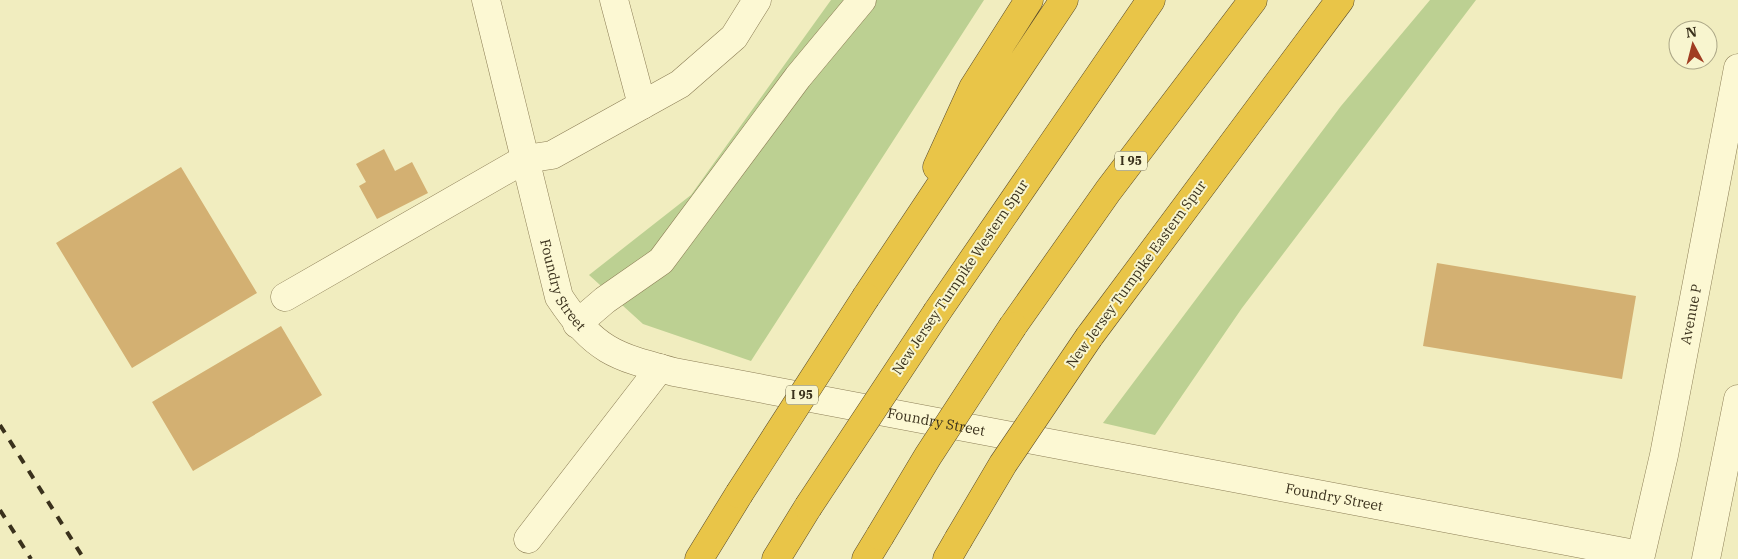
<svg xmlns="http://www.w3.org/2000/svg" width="1738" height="559" font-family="'IBM Plex Serif',serif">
<rect width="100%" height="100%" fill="#f1edbf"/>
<!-- green -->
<path fill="#bcd092" d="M831,0h153l-233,361 -108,-37 -54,-49 102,-80z
M1430,0h46l-234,308 -87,127 -52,-12 238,-317z"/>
<!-- building -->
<path fill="#d3b072" d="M384,149l11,22 17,-9 16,31 -51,26 -18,-33 7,-4 -10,-18z
M181,167l76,126 -125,75 -76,-125z
M1437,263l199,33 -14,83 -199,-33z
M281,326l41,69 -129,76 -41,-69z"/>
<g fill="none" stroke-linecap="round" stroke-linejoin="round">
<!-- minor casing -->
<g stroke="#8c7e56" stroke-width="29">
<g id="minor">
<path id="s1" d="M486,0l73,297c36,54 55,59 115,75l966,183"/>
<path d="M614,0l28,105"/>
<path d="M285,297l240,-138 27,-4 128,-71 54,-47 23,-37"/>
<path d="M577,324l28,-24 56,-39 137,-184 64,-77"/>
<path d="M528,539l132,-171"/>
<path id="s2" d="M1640,559l24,-104 74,-387"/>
<path d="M1706,559l32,-160"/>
</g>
</g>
<!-- highway casing -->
<g stroke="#594a2b" stroke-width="29">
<path id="highway" d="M937,167l36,-79 56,-88
M866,297l198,-297
M937,312l214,-312
M1013,326l95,-135 145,-191
M1089,337l251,-337
M699,559l40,-65
M776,559l32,-52
M866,559l14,-23
M947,559l11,-19"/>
</g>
<!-- minor -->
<use href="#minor" stroke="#fcf8d3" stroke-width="28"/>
<!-- highway -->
<use href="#highway" stroke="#e9c548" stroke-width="28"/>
<!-- rail -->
<path stroke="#3a311c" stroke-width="4" stroke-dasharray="9 9" stroke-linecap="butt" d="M0,425l84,134
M0,510l31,49"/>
<!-- highway-bridge casing -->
<g stroke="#594a2b" stroke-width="29" stroke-linecap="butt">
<path id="highway-bridge" d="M739,494l127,-197
M808,507l129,-195
M880,536l48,-80 85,-130
M958,540l45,-76 86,-127"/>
</g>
<!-- highway-bridge -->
<use href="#highway-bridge" stroke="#e9c548" stroke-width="28"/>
</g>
<g text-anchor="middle" stroke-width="4" stroke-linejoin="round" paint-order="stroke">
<!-- shield labels -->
<g fill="#f8f5cf" stroke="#736c52" stroke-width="1">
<rect x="1115" y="151.5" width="32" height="19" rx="4"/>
<rect x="786" y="385.5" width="32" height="19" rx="4"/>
</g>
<g font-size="12" font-weight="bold" fill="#3a311c">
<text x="1131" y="165">I 95</text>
<text x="802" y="399">I 95</text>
</g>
<!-- street labels -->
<g font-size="14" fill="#3a311c" stroke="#f8f5cf">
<text transform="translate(1136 274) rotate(-54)" y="5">New Jersey Turnpike Eastern Spur</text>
<text transform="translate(960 277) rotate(-56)" y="5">New Jersey Turnpike Western Spur</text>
<text dy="5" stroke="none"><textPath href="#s1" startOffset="296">Foundry Street</textPath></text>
<text dy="5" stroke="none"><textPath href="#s2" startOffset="250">Avenue P</textPath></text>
<text dy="5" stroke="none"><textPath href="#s1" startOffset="715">Foundry Street</textPath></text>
<text dy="5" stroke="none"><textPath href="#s1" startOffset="1120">Foundry Street</textPath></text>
</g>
</g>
<!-- north arrow -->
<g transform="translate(1693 45) rotate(353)"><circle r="24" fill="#f8f5cf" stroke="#aca787"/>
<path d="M0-4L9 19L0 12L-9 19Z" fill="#a03c21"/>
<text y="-8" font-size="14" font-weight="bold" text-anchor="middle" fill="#3a311c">N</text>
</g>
</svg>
